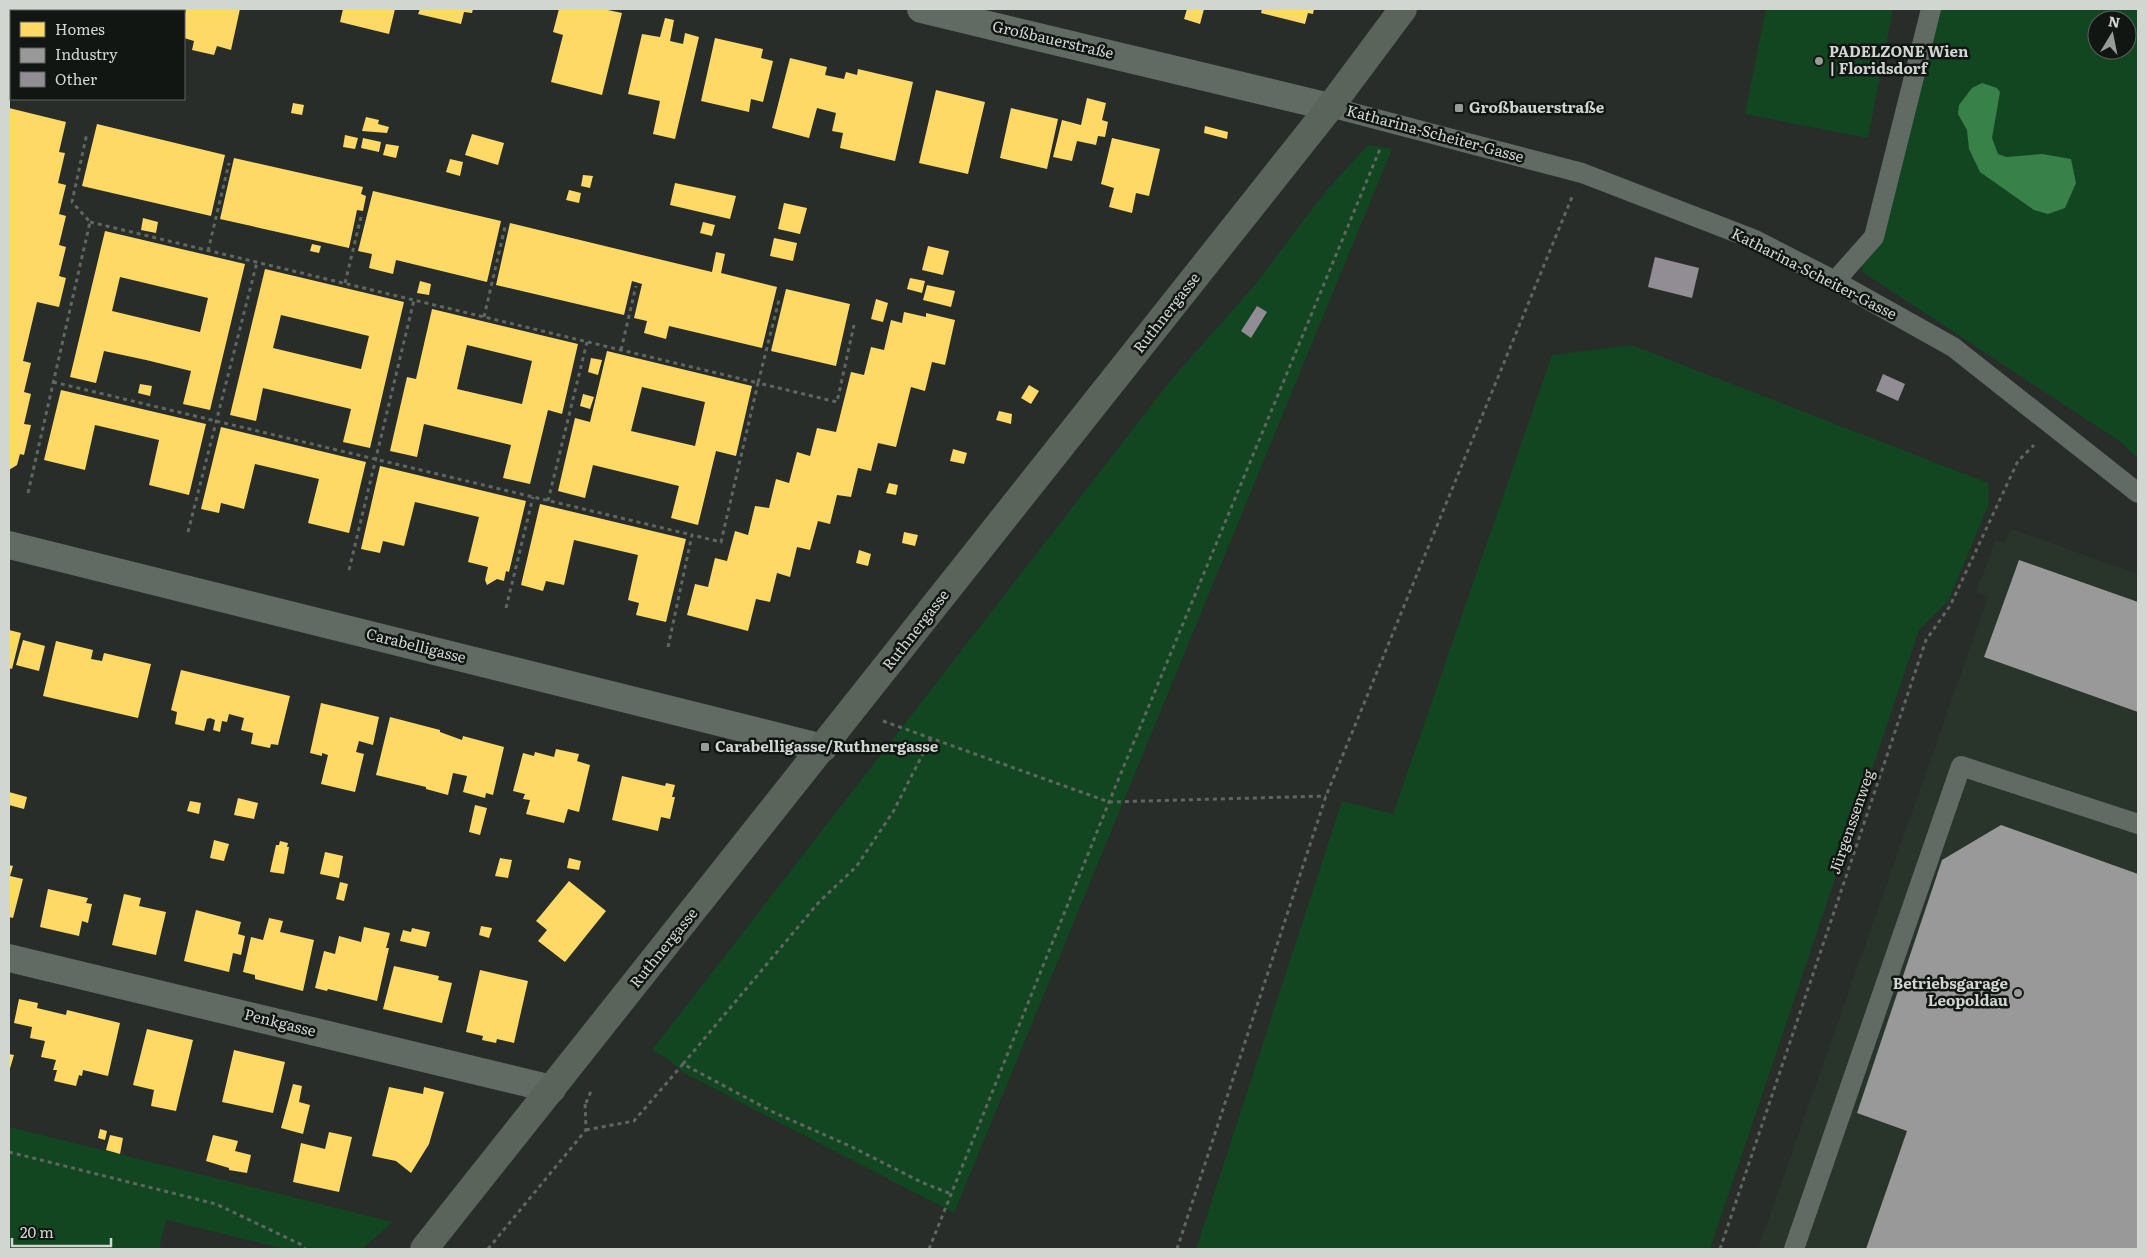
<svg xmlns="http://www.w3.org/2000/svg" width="2147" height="1258" font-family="Literata,serif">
<rect width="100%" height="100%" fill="#282d29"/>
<!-- built -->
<path fill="#29352b" d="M2011,529l127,45v675h-380l230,-652 -12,-4 20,-53 9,3z"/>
<!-- green -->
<path fill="#124621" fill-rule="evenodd" d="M1766,9h127l-25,129 -123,-24z
M1924,9h214v450l-17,-17 -260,-171zM2097,20h30v30h-30z
M1368,145l24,4 -438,1064 -270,-140 -16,-14 -16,-9 519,-670 83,-94 72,-95z
M1631,345l357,138 1,21 -41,97 -29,29 -209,619h-514l146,-448 51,13 159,-459z
M9,1127l384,95 -31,27h-77l-119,-29 -7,29h-150z"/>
<!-- water -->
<path fill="#388149" d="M1982,83l15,5 3,4 -8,46 6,16 8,3 36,-3 29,5 5,24 -11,25 -17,6 -14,-4 -54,-38 -11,-23 -2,-19 -9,-16 1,-9 13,-17z"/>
<!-- homes -->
<path fill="#ffd966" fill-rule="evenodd" d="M30,9h59l-1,2h-58z
M106,9h42v2h-43z
M186,9h54l-9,41 -14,-4 -3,9 -22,-5 2,-9 -10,-3v-19z
M343,9h52l-6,25 -49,-12z
M420,9h53l-1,4 -8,-1 -3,12 -43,-10z
M559,9h44l19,4 -20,82 -51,-13 12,-47 -10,-3z
M1187,9h17l-4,15 -16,-5z
M1262,9h52l-1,5 -5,-1 -3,11 -44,-11z
M665,18l9,2 -4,21 13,3 2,-11 14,4 -24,102 -22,-5 7,-33 -32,-7 14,-60 18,3z
M715,38l48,11 -2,9 12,3 -10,41 -12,-3 -2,13 -48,-11z
M790,58l37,9 -2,8 19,4 2,-7 11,3 1,-6 55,13 -18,79 -55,-13 3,-15 -11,-2 4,-18 -19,-5 -8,30 -37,-10z
M936,90l49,12 -17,72 -49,-11z
M1087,98l19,5 -4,17 6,2 -3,15 -7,-1 -2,9 -19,-4 -5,20 -19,-4 9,-37 19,5z
M293,103l11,2 -2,10 -11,-2z
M9,108l57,14 -7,30 6,1 -7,30 8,2 -7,29 7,2 -7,29 7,2 -7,29 7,2 -7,29 -22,-5 -14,59 8,2 -7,29 7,2 -7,30 7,1 -7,30 -4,-1 -3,11 -8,5z
M1011,108l47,11 -11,50 -47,-11z
M366,117l13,3 -1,4 11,3 -2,6 -25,-2z
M97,124l128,31 -14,61 -129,-30z
M1205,126l23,6 -1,7 -23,-6z
M472,134l32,9 -6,22 -33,-10z
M345,135l13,3 -3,11 -12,-2z
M363,138l18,4 -2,10 -18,-4z
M1112,138l48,11 -11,47 -13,-3 -4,20 -23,-6 5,-19 -13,-4z
M386,144l13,2 -3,12 -13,-3z
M234,158l129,29 -2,7 5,2 -3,15 -6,-1 -8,38 -129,-29z
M450,159l13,3 -3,14 -14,-4z
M583,175l10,1 -3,12 -9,-2z
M675,183l61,13 -6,23 -60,-14z
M569,190l12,3 -2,10 -13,-3z
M373,191l128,30 -14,61 -91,-22 -3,14 -24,-6 3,-14 -14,-3z
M784,203l23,5 -7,26 -22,-5z
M143,218l15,4 -2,11 -15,-3z
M703,222l12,3 -3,11 -12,-3z
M510,223l202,49 4,-20 9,2 -4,19 56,14 -15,61 -93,-22 -3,13 -22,-6 3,-12 -13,-3 8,-34 -10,-3 -8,34 -128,-30z
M105,231l140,33 -35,146 -27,-6 8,-33 -45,-11 -42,-9 -8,32 -26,-6zM120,277l88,21 -8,34 -88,-21z
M774,238l23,5 -4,18 -23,-5z
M312,244l9,2 -2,7 -9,-2z
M928,246l21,5 -6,24 -21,-5z
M265,269l139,33 -34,146 -27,-6 8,-33 -88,-21 -7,33 -26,-6zM281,315l88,21 -8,33 -88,-21z
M910,278l15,3 -3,12 -15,-4z
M420,281l11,3 -2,11 -12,-2z
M927,285l28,6 -4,16 -28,-7z
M786,289l64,15 -14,62 -65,-15z
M876,299l12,4 -5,19 -12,-3z
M432,309l146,35 -16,70 -14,-4 -18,74 -27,-6 8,-33 -87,-21 -7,33 -27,-6 17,-74 9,2zM467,345l65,16 -10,43 -65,-15z
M904,312l22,5v-4l29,7 -10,45 -13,-3 -7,29 -14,-4 -15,60 -18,-4 -7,28 -13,-3 -7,29 -14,-2 -7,29 -12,-3 -8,29 -13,-3 -7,30 -13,-4 -7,29 -14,-3 -8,32 -61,-16 8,-31 13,3 7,-29 12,3 8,-30 13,4 7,-29 14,2 7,-29 13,4 8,-31 13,4 7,-28 19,4 15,-60 13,3 7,-28 13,3 7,-30 11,3z
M607,351l145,35 -16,70 -20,-5 -18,74 -27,-7 8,-32 -86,-21 -8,33 -27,-7 17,-73 15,4zM642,387l63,15 -10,44 -64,-15z
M591,358l11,2 -4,15 -10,-3z
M140,384l12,2 -2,10 -12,-3z
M1029,385l10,6 -8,13 -10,-6z
M61,390l145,34 -17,71 -40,-10 10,-45 -64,-15 -10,45 -41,-10z
M583,394l11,3 -4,12 -10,-3z
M999,411l13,3 -1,10 -15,-4z
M221,427l145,35 -17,71 -41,-10 11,-44 -64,-15 -11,45 -23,-6 -2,10 -18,-4z
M953,449l14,4 -3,11 -14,-3z
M380,466l146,35 -17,71 -3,-1 -2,10 -7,-2 -10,6 -2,-5 3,-13 -20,-5 11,-45 -64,-15 -11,44 -21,-5 -3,12 -19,-4z
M889,483l9,2 -2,10 -10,-2z
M540,504l146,35 -20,83 -30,-7 3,-12 -11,-3 10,-45 -64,-15 -10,45 -18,-4 -3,10 -22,-6z
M904,532l14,3 -3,11 -13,-3z
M859,550l12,4 -3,12 -12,-3z
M9,630l12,3 -9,36 -3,-1z
M23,640l22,6 -6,25 -23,-6z
M56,641l37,9 -2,9 11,2 2,-8 47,11 -13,54 -95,-22z
M181,670l109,26 -12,49 -7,-1 -1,4 -19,-4 2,-11 -12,-3 3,-12 -15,-4 -2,8 -5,-1 -2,11 -7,-2 2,-10 -5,-2 -3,1 -3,12 -29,-7 2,-12 -6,-2z
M321,703l58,14 -6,28 -14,-4 -3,11 8,2 -9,38 -34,-8 7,-29 -6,-2v3l-12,-3z
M390,717l50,13v2l22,8 1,-4 41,11 -11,48 -7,-2 -1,5 -22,-6 4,-16 -14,-3 -5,22 -22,-6v-2l-50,-12z
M556,749l23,5 -2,7 13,4 -11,47 -11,-3 -4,14 -38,-9 4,-14 -7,-1 2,-5 -12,-3 10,-38 11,3 1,-4 19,5z
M622,776l43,10 1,-3 9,2 -3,12h3l-5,22 -9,-2 -3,14 -46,-11z
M9,792l18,5 -3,12 -15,-4z
M238,798l20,5 -4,16 -20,-4z
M190,801l11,2 -2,11 -12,-3z
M475,805l12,3 -7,27 -11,-3z
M214,840l15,4 -5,17 -14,-3z
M280,841l8,2 -1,4h2l-5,27 -14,-2 6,-27h3z
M325,852l18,4 -4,22 -19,-4z
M500,858l12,2 -4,18 -13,-2z
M569,858l12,3 -2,9 -12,-2z
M9,865l4,1 -3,10 13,3 -10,39 -4,-1z
M569,881l37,30 -41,51 -27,-21 9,-11 -11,-9z
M340,882l8,2 -4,17 -8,-2z
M48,889l40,9 -2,5 6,1 -4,19 -6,-2 -3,15 -39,-9z
M124,894l17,4 -2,8 27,6 -10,43 -44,-10z
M196,910l45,12 -3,12 7,2 -4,19 -8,-2 -4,19 -45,-11z
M269,918l14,3 -3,11 34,8 -11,51 -48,-12v-4l-12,-3 8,-35 12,3z
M481,926l11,2 -3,10 -10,-3z
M364,927l26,6 -4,15h3l-12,53 -49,-12 -1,2 -12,-3 9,-37 11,3 4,-18 22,6z
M412,928l18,4 -4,15 -26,-6 3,-11 8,2z
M394,966l45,10 -1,4 14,3 -10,40 -59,-14z
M480,970l48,11 -14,62 -17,-4 -1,4 -14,-3 1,-4 -17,-4z
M19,999l19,4 -1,5 29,7 1,-5 53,13 -12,53 -25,-6 -1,6 -3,-1 -3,11 -22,-5 3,-11h-4l3,-10 -15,-3 4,-16 -15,-3 2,-11 -18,-4z
M147,1029l46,11 -17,71 -25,-5 3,-16 -21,-5z
M234,1050l51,12 -12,51 -51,-11z
M9,1054l5,1 -5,17z
M293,1084l9,2 -3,16 11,3 -7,29 -22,-6z
M389,1087l34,7 1,-7 20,5 -15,52 -18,29 -15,-12 -24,-5z
M100,1129l7,2 -2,9 -7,-2z
M329,1132l23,5 -13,55 -46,-10 8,-39 24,6z
M110,1135l13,3 -3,16 -14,-4z
M213,1135l25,6 -3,10 16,4 -4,18 -18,-3v-2l-23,-7z"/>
<!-- industry -->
<path fill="#999" d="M2019,560l119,42v110l-154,-55z
M2001,825l137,49v375h-272l41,-118 -50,-18 85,-253z"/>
<!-- building -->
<path fill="#928d94" d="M1655,257l44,11 -7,30 -44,-11z
M1257,306l10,6 -16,26 -10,-7z
M1883,374l22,10 -7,17 -22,-10z"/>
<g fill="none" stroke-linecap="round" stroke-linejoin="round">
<!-- path -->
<path stroke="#5f6761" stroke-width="3" stroke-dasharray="4 4" stroke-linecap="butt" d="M90,222l668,161 21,-83
M208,251l21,-88
M345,283l16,-66
M484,317l21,-90
M621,350l15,-64
M53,382l639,153
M28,493l62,-271 -18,-20 15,-69
M548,501l39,-159
M188,532l69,-270
M349,570l65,-270
M506,608l27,-111
M668,647l24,-112 29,7 37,-159 79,19 17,-77
M883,721l226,81 217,-6
M683,1064l136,-162 37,-35 37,-55 38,-74
M586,1103l5,-12
M586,1130l48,-9 49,-57 92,49 75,33 71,36 30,12
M9,1152l207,52 86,41 3,4
M488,1249l98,-119 -1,-28
M929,1249l180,-447 271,-653
M1177,1249l149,-453 246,-599
M1720,1249l206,-609 24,-34 68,-145 16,-16"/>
<!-- lane -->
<path stroke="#616b63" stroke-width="20" d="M1330,107l252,66 171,66 82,42 118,66 185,146
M1835,281l39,-44 57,-228
M1794,1249l167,-483 177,58"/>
<!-- street -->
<path stroke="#616b63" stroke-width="28" d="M921,9l409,98
M9,545l814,203
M9,958l543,131"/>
<!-- secondary -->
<path stroke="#5a645b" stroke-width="28" d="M424,1249l906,-1142 73,-98"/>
</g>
<!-- markers -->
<g fill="#969b96" stroke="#121613" stroke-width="2">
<circle cx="1819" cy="61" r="5"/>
<rect x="1454" y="103" width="10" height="10" rx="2.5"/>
<rect x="700" y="742" width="10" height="10" rx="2.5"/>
<circle cx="2018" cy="993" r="5"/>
</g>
<g text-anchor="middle" stroke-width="5" stroke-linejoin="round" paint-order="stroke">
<!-- street labels -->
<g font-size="15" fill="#d1d6d1" stroke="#121613">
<text transform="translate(1053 40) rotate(13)" y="5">Großbauerstraße</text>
<text transform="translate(1435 134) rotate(15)" y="5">Katharina-Scheiter-Gasse</text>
<text transform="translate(1814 274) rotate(27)" y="5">Katharina-Scheiter-Gasse</text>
<text transform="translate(1167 313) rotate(-52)" y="5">Ruthnergasse</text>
<text transform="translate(916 630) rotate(-52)" y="5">Ruthnergasse</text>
<text transform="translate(416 646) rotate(14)" y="5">Carabelligasse</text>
<text transform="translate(1852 822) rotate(-71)" y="5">Jürgenssenweg</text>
<text transform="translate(664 948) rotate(-51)" y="5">Ruthnergasse</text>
<text transform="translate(280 1023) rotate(14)" y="5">Penkgasse</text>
</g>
<!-- poi labels -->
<g font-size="15" font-weight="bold" fill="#d1d6d1" stroke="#121613" text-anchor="start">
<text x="1829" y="57">PADELZONE Wien<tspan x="1829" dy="17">| Floridsdorf</tspan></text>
<text x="1469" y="113">Großbauerstraße</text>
<text x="715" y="752">Carabelligasse/Ruthnergasse</text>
<text x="2008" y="989" text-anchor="end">Betriebsgarage<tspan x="2008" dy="17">Leopoldau</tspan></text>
</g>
</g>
<!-- border -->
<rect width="2147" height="1258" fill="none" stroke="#d1d6d1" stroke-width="20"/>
<!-- legend -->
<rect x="10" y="10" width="175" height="90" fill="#121613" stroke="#5e635f"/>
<rect x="20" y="22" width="25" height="15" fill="#ffd966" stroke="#5e635f"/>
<text x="55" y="35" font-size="15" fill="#d1d6d1">Homes</text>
<rect x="20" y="48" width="25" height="15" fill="#999999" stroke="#5e635f"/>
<text x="55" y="60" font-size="15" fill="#d1d6d1">Industry</text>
<rect x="20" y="72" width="25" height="15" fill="#928d94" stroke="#5e635f"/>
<text x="55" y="85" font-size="15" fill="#d1d6d1">Other</text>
<!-- north arrow -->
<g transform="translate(2112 35) rotate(10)"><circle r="24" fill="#121613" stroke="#5e635f"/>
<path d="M0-4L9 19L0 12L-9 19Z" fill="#969b96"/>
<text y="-8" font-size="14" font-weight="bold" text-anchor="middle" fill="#d1d6d1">N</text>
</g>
<!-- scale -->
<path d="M12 1238v8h99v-8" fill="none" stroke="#d1d6d1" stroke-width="2.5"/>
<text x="20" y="1238" font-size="15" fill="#d1d6d1" stroke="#121613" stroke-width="4" paint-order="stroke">20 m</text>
</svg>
